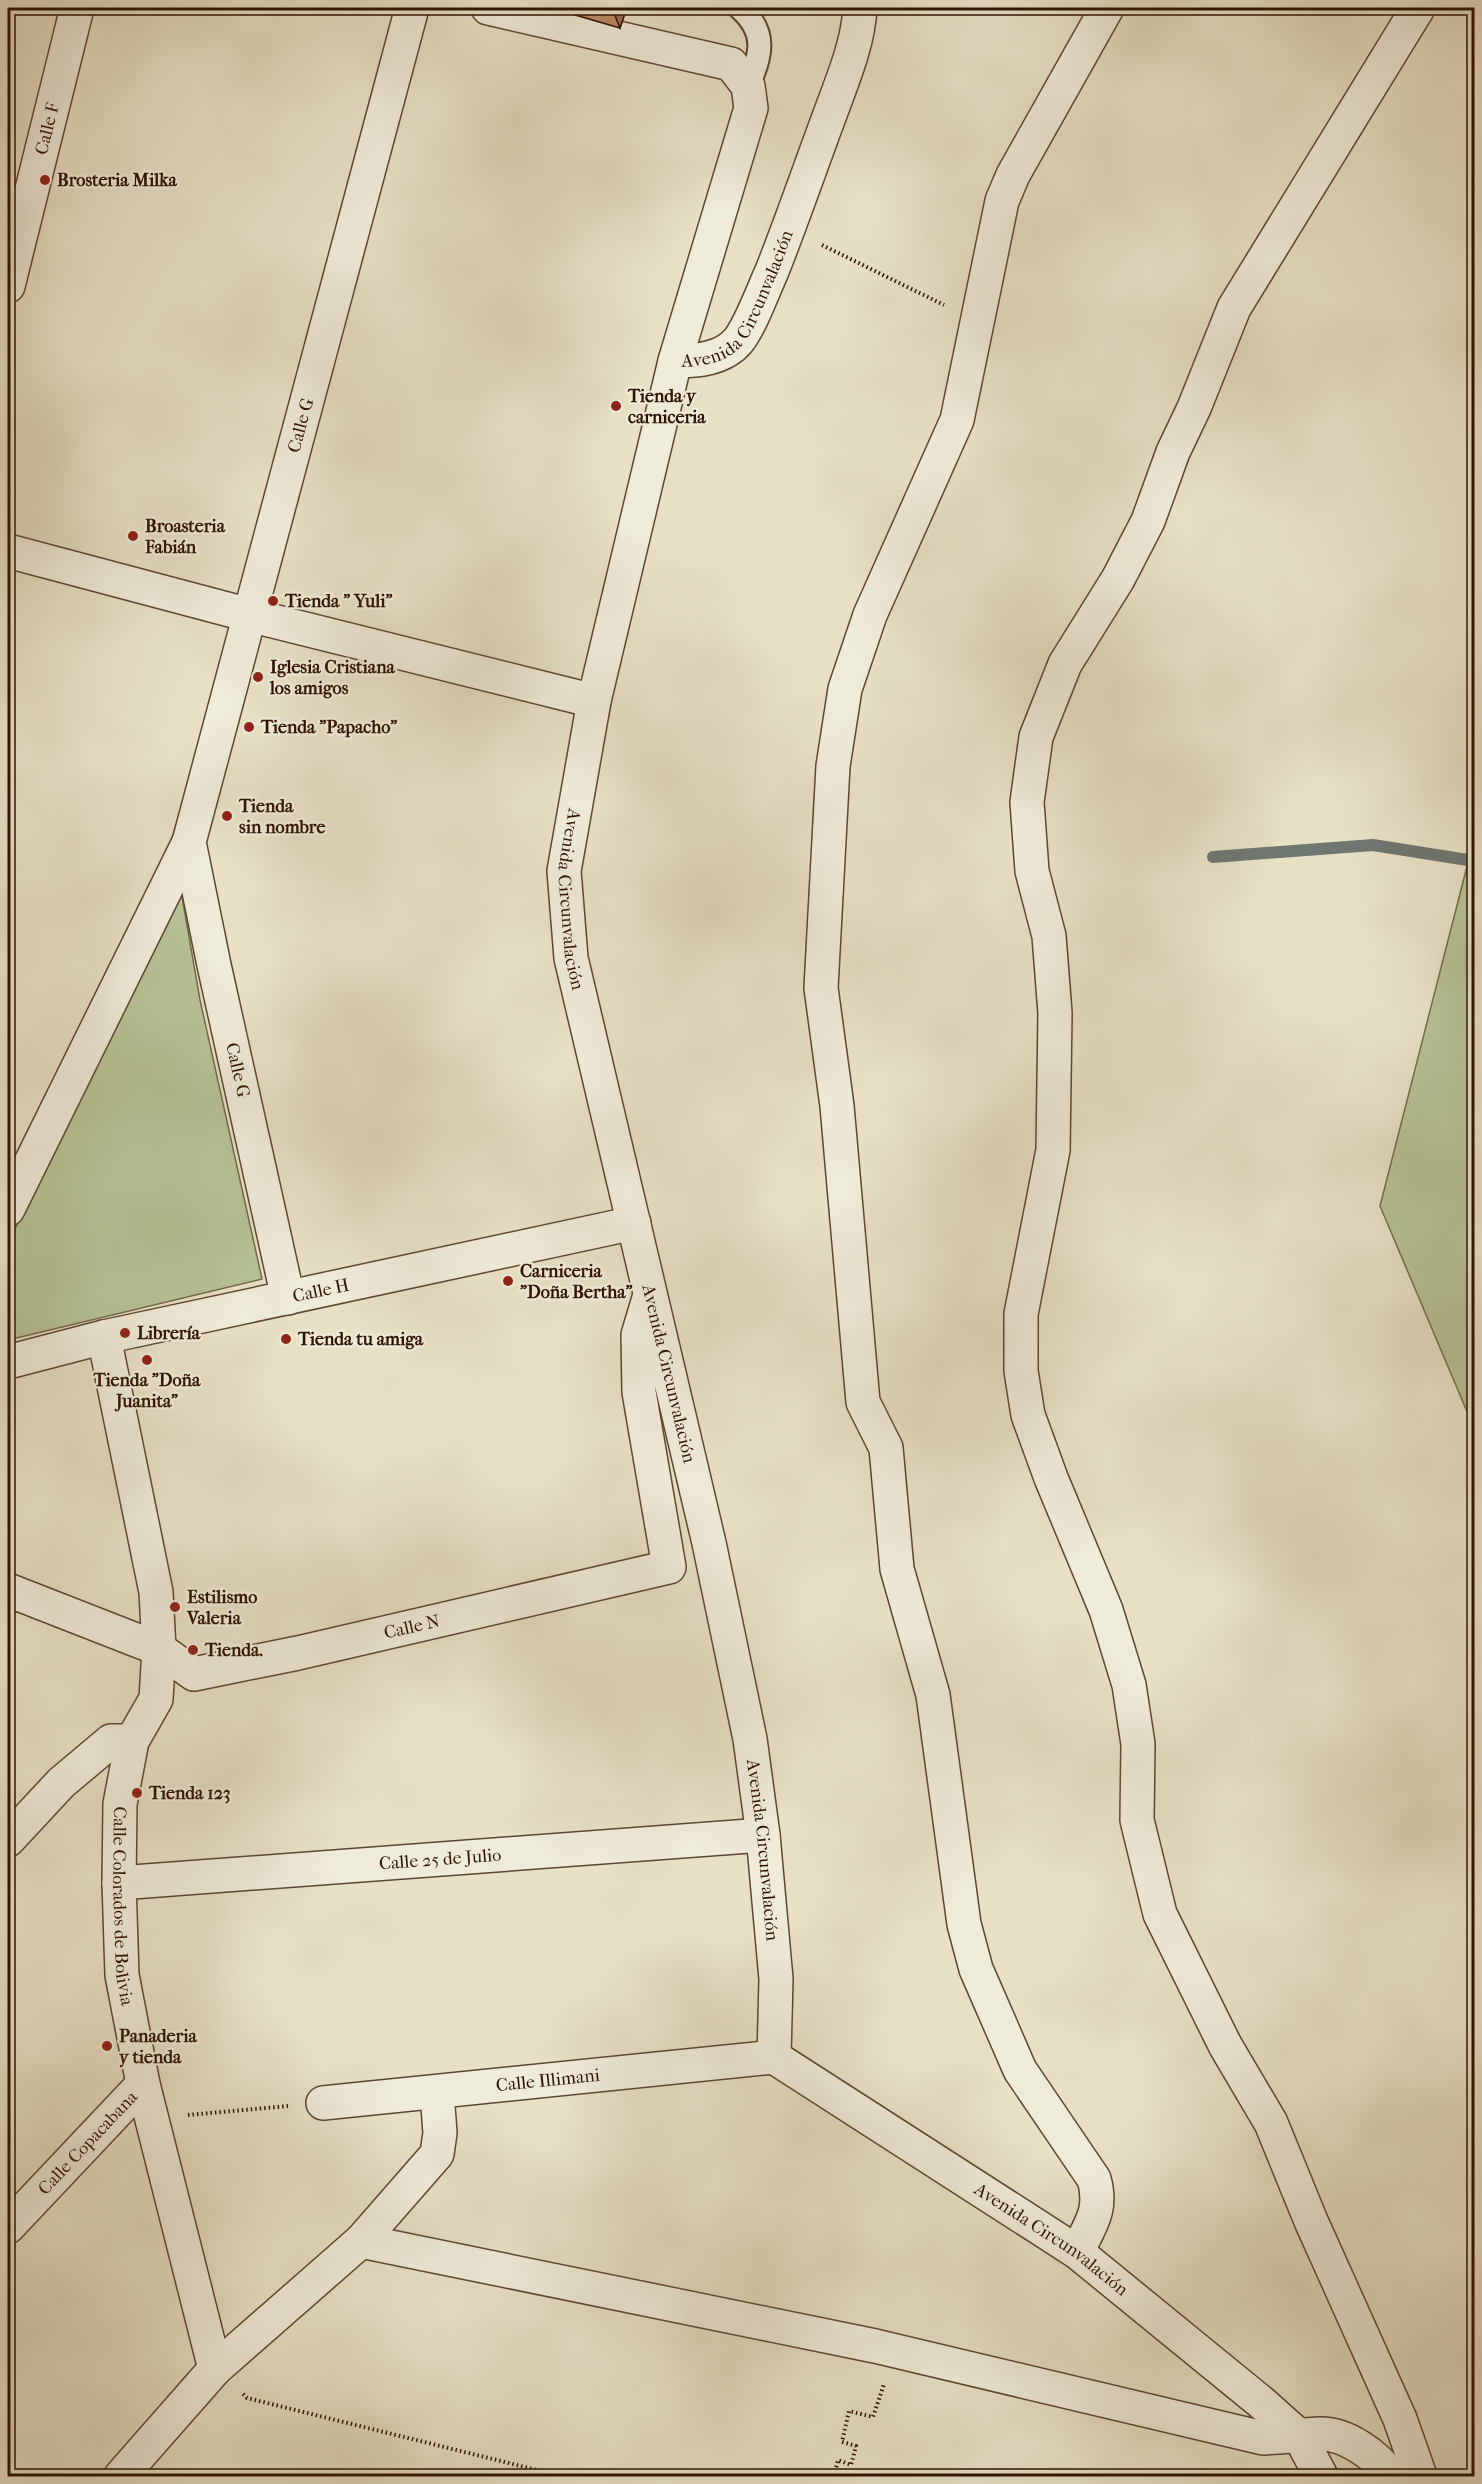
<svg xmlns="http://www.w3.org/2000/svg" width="1482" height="2484" font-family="'IM FELL French Canon',serif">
<rect width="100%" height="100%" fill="#e7e0c5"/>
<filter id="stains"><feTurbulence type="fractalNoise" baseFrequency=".00333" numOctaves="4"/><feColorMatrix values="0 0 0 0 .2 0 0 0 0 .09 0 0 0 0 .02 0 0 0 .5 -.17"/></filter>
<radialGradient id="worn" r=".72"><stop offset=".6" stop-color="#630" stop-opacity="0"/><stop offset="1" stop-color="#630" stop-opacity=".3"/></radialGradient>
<!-- green -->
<path fill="#b6c295" stroke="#726a4a" stroke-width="1.5" d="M1474,839v589l-94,-222z
M180,885l20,115 62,279 -254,61v-96z"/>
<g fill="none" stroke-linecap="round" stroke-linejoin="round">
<!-- stream -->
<path stroke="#6f7771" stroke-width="12" d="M1213,857l160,-12 101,16"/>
<!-- service casing -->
<g stroke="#5d4631" stroke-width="26">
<path id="service" d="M740,8c28,25 21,47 8,78"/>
</g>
<!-- minor casing -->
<g stroke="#5d4631" stroke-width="36">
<g id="minor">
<path id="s1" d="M488,8l243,56 17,22 3,22 -76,253 -81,340 -30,170 7,87 138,585 41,196 13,96 13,144 -2,78"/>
<path d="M1418,8l-184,300 -40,100 -21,44 -25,69 -30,58 -53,85 -29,73 -9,65 5,69 17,65 6,77 -2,137 -32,164v57l7,44 23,63 55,132 23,75 9,59 -1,76 23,94 65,131 46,78 40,98 89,198 20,57"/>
<path id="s2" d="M8,286l69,-278"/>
<path id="s3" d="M675,361c22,0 48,-2 63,-20 12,-14 26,-53 34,-70 20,-51 38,-103 57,-154 13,-36 29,-72 31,-109"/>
<path d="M8,551l241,64 345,86"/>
<path d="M8,1209l181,-367"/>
<path id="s4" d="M288,1298l-74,-333 -25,-123 223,-834"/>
<path id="s5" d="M104,1337l52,255 3,57 -3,50 -24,42 -12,63 -1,79 3,92 21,109 72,285"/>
<path id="s6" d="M8,1362l96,-25 530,-114"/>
<path id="s7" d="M8,1590l151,59 35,25 104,-21 371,-86 -30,-175 -1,-57 12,-40"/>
<path d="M8,1840l53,-57 50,-42h21"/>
<path id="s8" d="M119,1883l644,-48"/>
<path id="s9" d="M774,2057l303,195 185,151 38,34 21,39"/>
<path id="s10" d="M323,2103l451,-46"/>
<path id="s11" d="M8,2227l135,-143"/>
<path d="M361,2241l514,105 388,92c19,-1 38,-3 57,-4 26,-1 57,22 71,42"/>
<path d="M1077,2252c13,-27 26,-42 17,-73l-74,-109 -44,-101 -12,-45 -31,-229 -36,-126 -11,-121 -23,-46 -26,-296 -16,-118 12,-222 12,-77 25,-74 87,-195 45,-219 11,-26 94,-167"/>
<path d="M121,2476l94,-107 146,-128 76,-87 3,-21 -3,-40"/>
</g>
</g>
<!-- path -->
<path stroke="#2f1200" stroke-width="4" stroke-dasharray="1.5 3" stroke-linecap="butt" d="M822,245l122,60
M188,2115l100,-9
M243,2394l4,4 314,78
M834,2476l4,-16 13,5 5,-19 -14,-4 7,-31 24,6 11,-33"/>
<!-- service -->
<use href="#service" stroke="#efebd9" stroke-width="22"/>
<!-- minor -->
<use href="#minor" stroke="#efebd9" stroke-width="33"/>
</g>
<!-- wall -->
<path fill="#bd8866" stroke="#2f1200" stroke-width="1.5" d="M551,8h75v2l-6,18z"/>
<!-- shaded-wall -->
<path fill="#9a6f53" stroke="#2f1200" stroke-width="1.5" d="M612,8h14v2l-6,18z"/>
<!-- markers -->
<g fill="#8f2418" stroke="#efebd9" stroke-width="2">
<circle cx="45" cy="180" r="6"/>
<circle cx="616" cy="406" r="6"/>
<circle cx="133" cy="536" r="6"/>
<circle cx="273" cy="601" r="6"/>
<circle cx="258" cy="677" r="6"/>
<circle cx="249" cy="727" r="6"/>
<circle cx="227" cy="816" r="6"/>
<circle cx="508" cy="1281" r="6"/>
<circle cx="125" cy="1333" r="6"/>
<circle cx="286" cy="1339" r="6"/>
<circle cx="147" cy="1360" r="6"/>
<circle cx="175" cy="1607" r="6"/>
<circle cx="193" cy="1650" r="6"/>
<circle cx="137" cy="1793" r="6"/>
<circle cx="107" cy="2046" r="6"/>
</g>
<g text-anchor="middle" stroke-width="4.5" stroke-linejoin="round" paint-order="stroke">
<!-- street labels -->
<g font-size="18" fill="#2f1200" stroke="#efebd9">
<text dy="6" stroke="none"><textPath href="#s2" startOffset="162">Calle F</textPath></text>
<text dy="6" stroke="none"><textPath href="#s3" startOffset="98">Avenida Circunvalación</textPath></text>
<text dy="6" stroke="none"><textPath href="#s4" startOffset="898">Calle G</textPath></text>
<text dy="6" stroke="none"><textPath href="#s1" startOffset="1114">Avenida Circunvalación</textPath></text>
<text transform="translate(238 1070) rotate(77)" y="6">Calle G</text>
<text dy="6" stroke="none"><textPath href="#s6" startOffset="321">Calle H</textPath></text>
<text dy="6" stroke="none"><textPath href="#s1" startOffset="1600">Avenida Circunvalación</textPath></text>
<text dy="6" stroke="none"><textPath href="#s7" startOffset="428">Calle N</textPath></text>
<text dy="6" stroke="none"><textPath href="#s1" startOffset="2086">Avenida Circunvalación</textPath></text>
<text dy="6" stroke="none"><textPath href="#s8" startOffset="322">Calle 25 de Julio</textPath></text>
<text dy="6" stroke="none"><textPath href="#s5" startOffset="582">Calle Colorados de Bolivia</textPath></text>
<text dy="6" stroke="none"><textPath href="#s10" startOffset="226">Calle Illimani</textPath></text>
<text dy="6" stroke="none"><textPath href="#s11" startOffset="116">Calle Copacabana</textPath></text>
<text dy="6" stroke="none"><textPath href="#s9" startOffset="332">Avenida Circunvalación</textPath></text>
</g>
<!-- poi labels -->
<g font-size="18" font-weight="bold" fill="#2f1200" stroke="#efebd9" text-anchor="start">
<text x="57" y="186">Brosteria Milka</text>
<text x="628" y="402">Tienda y<tspan x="628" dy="21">carniceria</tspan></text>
<text x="145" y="532">Broasteria<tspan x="145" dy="21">Fabián</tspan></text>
<text x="285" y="607">Tienda " Yuli"</text>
<text x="270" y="673">Iglesia Cristiana<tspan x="270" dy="21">los amigos</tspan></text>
<text x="261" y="733">Tienda "Papacho"</text>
<text x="239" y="812">Tienda<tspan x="239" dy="21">sin nombre</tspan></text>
<text x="520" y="1277">Carniceria<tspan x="520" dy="21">"Doña Bertha"</tspan></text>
<text x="137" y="1339">Librería</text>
<text x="298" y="1345">Tienda tu amiga</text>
<text x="147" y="1386" text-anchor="middle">Tienda "Doña<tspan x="147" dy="21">Juanita"</tspan></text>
<text x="187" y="1603">Estilismo<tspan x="187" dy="21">Valeria</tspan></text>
<text x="205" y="1656">Tienda.</text>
<text x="149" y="1799">Tienda 123</text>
<text x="119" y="2042">Panaderia<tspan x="119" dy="21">y tienda</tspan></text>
</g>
</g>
<!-- margin -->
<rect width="1482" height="2484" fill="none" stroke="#e7e0c5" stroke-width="30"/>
<rect x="9" y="9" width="1464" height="2466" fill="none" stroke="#2f1200" stroke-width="3"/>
<rect x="15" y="15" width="1452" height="2454" fill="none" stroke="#2f1200" stroke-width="1.5"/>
<rect width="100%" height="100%" filter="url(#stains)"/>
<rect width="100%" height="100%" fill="url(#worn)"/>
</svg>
